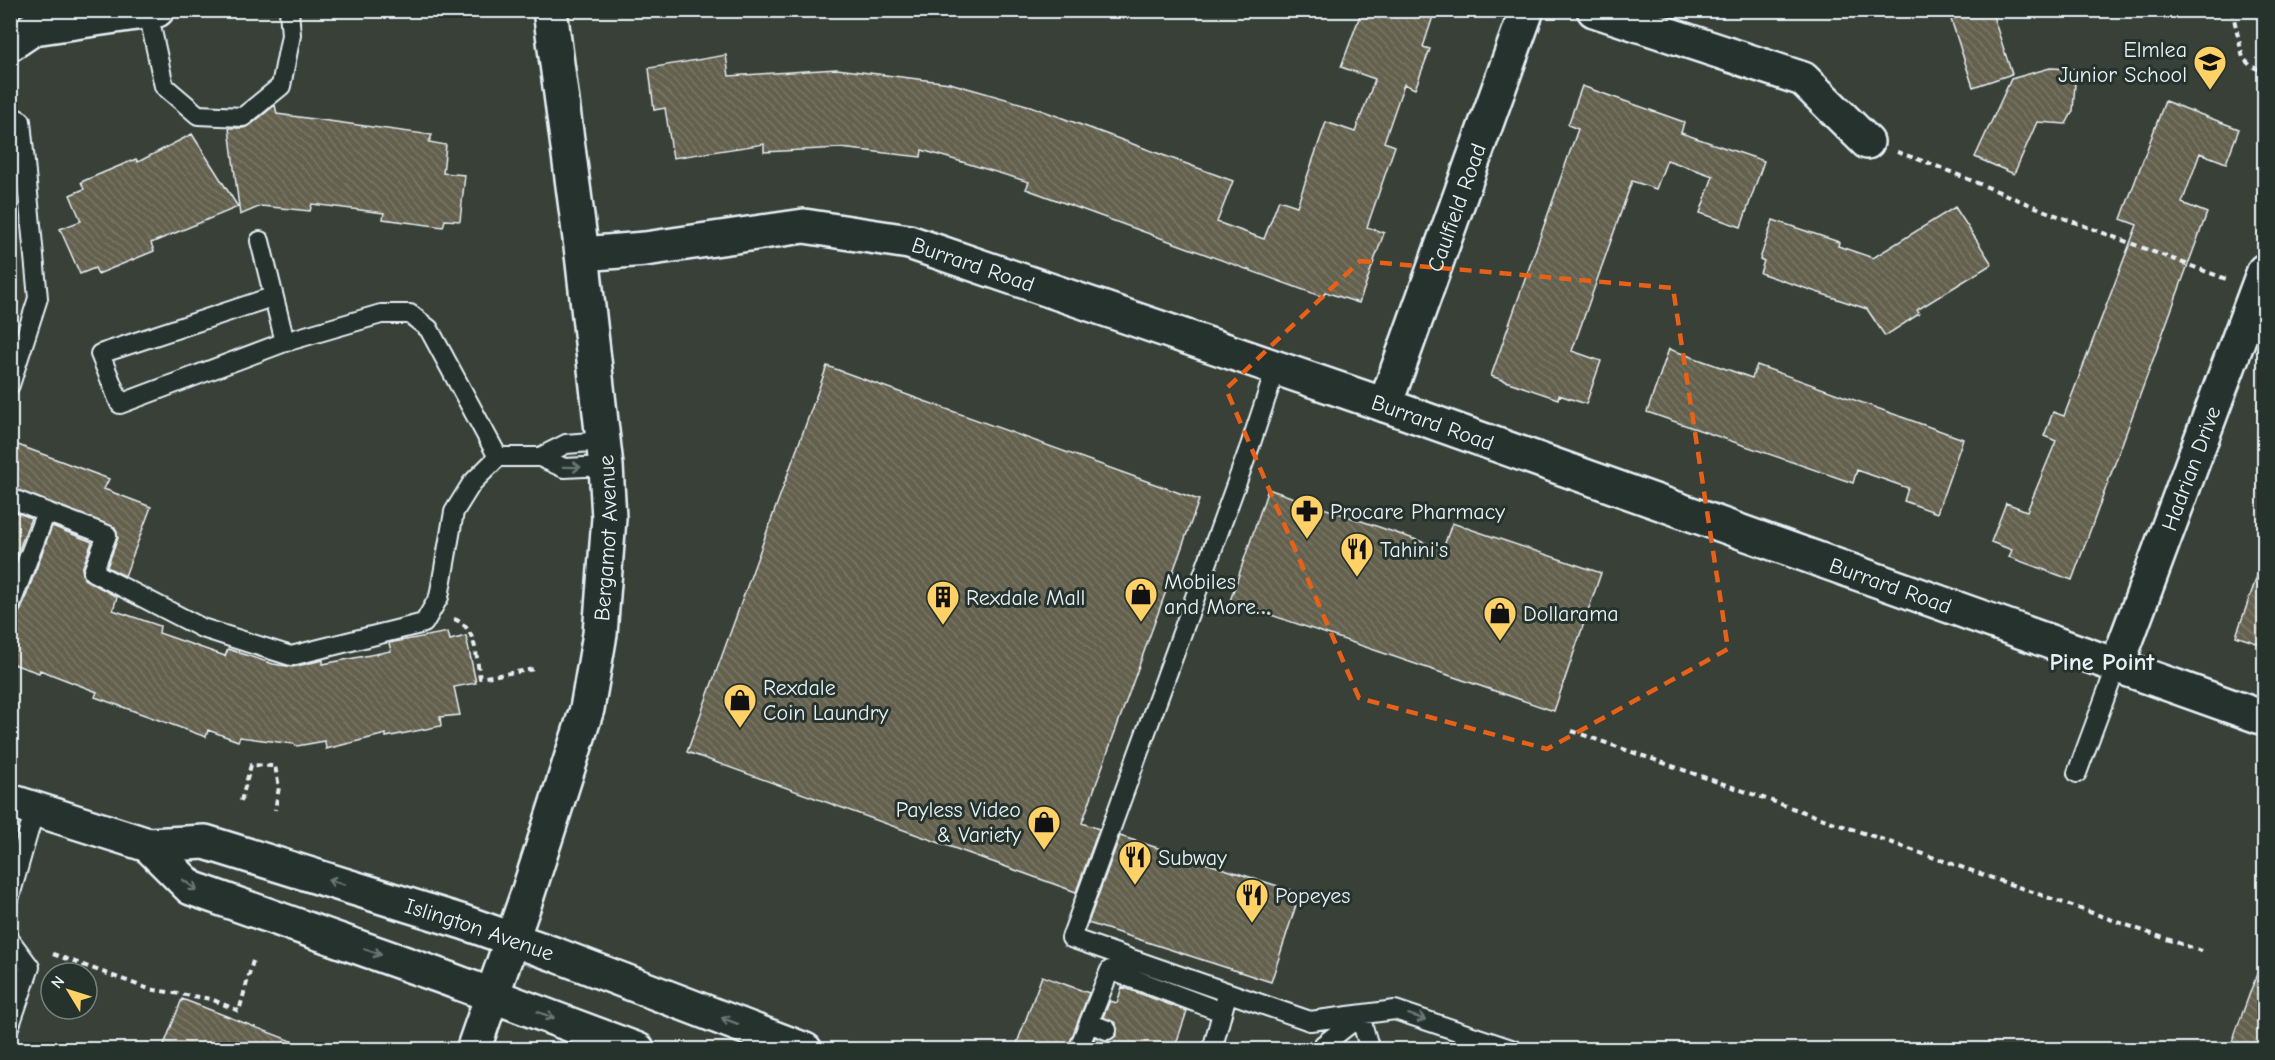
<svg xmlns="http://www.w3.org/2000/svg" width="2275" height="1060" font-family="'Comic Neue',sans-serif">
<defs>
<pattern id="building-back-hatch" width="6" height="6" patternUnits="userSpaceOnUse" patternTransform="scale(1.5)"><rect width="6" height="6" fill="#64604d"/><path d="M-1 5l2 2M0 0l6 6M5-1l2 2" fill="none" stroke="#7a7767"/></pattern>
</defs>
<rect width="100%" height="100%" fill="#394037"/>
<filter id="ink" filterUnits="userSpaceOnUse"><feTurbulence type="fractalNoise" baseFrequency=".0167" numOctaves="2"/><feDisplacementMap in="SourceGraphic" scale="12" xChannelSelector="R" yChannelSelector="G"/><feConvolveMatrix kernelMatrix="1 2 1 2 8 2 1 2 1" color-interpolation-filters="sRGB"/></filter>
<g filter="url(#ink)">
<!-- building -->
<path fill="url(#building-back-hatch)" stroke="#e8f1f8" stroke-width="1.5" d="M1362,10h73l-12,37 7,2 -15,40 -11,-5 -20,58 11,4 -28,81 17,6 -25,70 -34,-11 -2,5 -297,-108 3,-7 -107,-32 -1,7 -81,-9 -76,4v-8l-91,14 -8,-50 -11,2 -5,-42 77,-13 3,21 108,-7 113,14 80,23 203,75 -16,41 47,17 15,-39 18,6 29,-84 29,10 20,-53 -34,-12z
M1948,10h43l21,64 -39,13z
M2050,68l26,1 -3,42 -7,13 -29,-2 -23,52 -39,-17 36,-78z
M1582,86l102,36 -3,11 83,28 -23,66 -41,-14 13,-37 -46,-16 -11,29 -24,-8 -60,170 29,10 -15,43 -27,-9 -1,4 -67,-23 87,-247 -10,-4z
M2165,101l74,28 -13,34 -26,-10 -18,50 25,10 -135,367 -63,-23 3,-7 -21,-8 15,-39 21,8 29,-70 -12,-5 9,-24 11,4 73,-191 -16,-6z
M275,105l2,9 155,21 -3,7 17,3 -3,28 22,2 -5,46 -15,-1 -2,7 -60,-8 1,-6 -72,-9 -2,7 -49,-5 -21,9 -11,-87h14l6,-2z
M192,134l46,73 -87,36 3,8 -56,23 -3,-6 -15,6 -20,-45 21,-8 -11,-26 14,-6 -3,-7 55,-23 2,3z
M1955,207l37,57 -75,46 2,4 -34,22 -18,-27 -107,-36 4,-12 -4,-2 13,-39 66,22 -1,4 35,12z
M1669,349l83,29 5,-13 206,74 -26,74 -33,-12 4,-13 -51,-18 -4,13 -206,-71z
M827,366l372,134 -117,323 17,6 -23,63 -389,-140z
M10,442l99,37 -5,10 47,18 -26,69 -18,-9 11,-29 -3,-11 -105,-40z
M1268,489l175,60 9,-26 149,50 -47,138 -324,-110z
M10,510l21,8 -21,55z
M52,526l40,16 -10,27 2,10 33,18 -4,13 47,16 -1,7 66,23 3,-7 45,15 20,3 30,-7v4l68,-13 -2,-8 59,-11 2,8 16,-4 10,47 -22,4 6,28 -20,2 1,9 -55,11v-3l-60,15 -1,-8 -28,5 -3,-2 -54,-7 -2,4 -30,-11 -2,7 -111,-40 2,-5 -57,-22 -1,3 -29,-10v-46l7,-2 4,-5z
M2261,565l4,1v80l-29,-10z
M1120,836l180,57 -29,89 -183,-59z
M2262,960h3v90h-36z
M1042,976l47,17 -22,57h-32l-18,-7z
M1122,987l65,24 -13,39h-84l5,-13 13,4 9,-6 -1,-12 -13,-6 7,-16 7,2z
M182,999l125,48v3h-145z"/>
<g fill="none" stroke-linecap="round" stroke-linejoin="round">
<!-- service casing -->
<g stroke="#e8f1f8" stroke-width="22">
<path id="service" d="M148,12l16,74 34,29 45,2 38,-31 10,-51 -2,-25
M10,115l11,6 17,177 -28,87
M260,241l25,101 96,-28h29l19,15 69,128h42l26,-13 37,-3
M272,297l-172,57 20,50 165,-62
M1276,368l-26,78 -179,492 239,83 85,-11 119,40
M540,457l24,11 42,-2
M10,498l36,14 -36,94
M46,512l61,23 -14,37 109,56 89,28 133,-33 15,-26 15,-85 18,-29 26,-26
M2077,773l40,-108
M10,896l25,-87
M10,940l20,27 -20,58
M1360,1016l10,34
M1089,1023l18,7
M1078,1050l32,-80 112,42
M1212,1050l13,-48
M1321,1050l2,-5 37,-29"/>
</g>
<!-- minor casing -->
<g stroke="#e8f1f8" stroke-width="38">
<g id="minor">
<path d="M1594,10l209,69 64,63"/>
<path d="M10,44l24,-16 123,-18"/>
<path id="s1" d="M582,254l63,-5 159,-23 105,16 476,163 879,313"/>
<path id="s2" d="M1385,405l142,-395"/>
<path id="s3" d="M2117,665l147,-394"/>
<path id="s4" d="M473,1050l54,-154 60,-187 13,-75 9,-116 -3,-52 -24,-212 -32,-244"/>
</g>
</g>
<!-- secondary casing -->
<g stroke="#e8f1f8" stroke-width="38">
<g id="secondary">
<path id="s5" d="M10,801l138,44 57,-3 258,80 91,32 251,96"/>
<path d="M148,845l43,43 252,89 195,73"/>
</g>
</g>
<!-- path -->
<path stroke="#e8f1f8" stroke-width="4" stroke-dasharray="6 4.5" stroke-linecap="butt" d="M2232,10l11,48 8,8 13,6
M1897,152l32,11 121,50 176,66
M454,619c23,8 22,39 26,59l54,-9
M1572,731l629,220
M241,801l10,-36 24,1 4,21 -4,23
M53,954l96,35 62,10 28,12 15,-54"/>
<!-- service -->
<use href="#service" stroke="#26332d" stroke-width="18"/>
<!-- minor -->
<use href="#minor" stroke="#26332d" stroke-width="33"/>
<!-- secondary -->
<use href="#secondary" stroke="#26332d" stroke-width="33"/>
</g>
<!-- one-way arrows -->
<defs><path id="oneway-shaft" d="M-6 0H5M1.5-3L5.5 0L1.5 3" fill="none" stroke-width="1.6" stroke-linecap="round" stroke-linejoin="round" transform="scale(1.5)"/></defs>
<g stroke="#6a7674">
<use href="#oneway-shaft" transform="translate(572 467) rotate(1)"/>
<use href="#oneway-shaft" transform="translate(336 882) rotate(-163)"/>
<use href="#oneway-shaft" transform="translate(190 885) rotate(35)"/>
<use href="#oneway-shaft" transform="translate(373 952) rotate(19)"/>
<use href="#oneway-shaft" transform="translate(546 1015) rotate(21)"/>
<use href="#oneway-shaft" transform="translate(1417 1017) rotate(18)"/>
<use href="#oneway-shaft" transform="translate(730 1021) rotate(-159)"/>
</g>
</g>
<!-- marked area -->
<path fill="none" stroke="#e86118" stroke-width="4.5" stroke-dasharray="12 8" stroke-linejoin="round" d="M1360,261l313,27 55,361 -181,100 -188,-51 -133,-309z"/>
<!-- icons -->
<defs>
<g id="school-pin" transform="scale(1.725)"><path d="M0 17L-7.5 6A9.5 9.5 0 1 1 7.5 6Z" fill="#ffd166" stroke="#26332d"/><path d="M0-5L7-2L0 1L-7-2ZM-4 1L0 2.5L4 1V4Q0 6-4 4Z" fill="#111"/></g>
<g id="pharmacy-pin" transform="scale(1.725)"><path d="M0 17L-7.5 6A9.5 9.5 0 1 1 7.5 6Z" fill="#ffd166" stroke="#26332d"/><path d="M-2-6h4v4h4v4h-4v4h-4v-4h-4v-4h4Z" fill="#111"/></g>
<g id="restaurant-pin" transform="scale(1.725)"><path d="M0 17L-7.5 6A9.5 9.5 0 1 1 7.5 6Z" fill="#ffd166" stroke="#26332d"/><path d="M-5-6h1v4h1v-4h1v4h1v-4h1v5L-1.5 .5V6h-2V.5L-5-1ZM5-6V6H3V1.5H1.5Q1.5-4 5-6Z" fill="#111"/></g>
<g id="shop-pin" transform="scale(1.725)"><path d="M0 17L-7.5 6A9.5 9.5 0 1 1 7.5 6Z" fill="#ffd166" stroke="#26332d"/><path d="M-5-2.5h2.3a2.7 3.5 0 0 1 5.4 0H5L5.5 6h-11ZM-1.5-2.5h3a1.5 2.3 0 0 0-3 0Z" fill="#111"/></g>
<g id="building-pin" transform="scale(1.725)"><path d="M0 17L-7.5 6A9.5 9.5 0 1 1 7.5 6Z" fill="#ffd166" stroke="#26332d"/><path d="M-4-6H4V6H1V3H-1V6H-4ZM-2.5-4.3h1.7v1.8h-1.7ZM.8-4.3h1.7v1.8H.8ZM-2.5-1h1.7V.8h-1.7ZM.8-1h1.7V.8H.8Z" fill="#111"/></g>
</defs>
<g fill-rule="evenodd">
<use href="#school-pin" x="2210" y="62"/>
<use href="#pharmacy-pin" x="1307" y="511"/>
<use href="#restaurant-pin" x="1357" y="549"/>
<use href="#shop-pin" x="1141" y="594"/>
<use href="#building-pin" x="943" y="597"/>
<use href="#shop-pin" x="1500" y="613"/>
<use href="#shop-pin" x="740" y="700"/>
<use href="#shop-pin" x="1044" y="822"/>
<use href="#restaurant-pin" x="1135" y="857"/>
<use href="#restaurant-pin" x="1252" y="895"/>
</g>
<g text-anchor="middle" stroke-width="6" stroke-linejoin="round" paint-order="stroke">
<!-- poi labels -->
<g font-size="22" fill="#e8f1f8" stroke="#26332d" text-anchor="start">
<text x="2187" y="57" text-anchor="end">Elmlea<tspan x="2187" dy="25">Junior School</tspan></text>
<text x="1330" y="519">Procare Pharmacy</text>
<text x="1380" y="557">Tahini's</text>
<text x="1164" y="589">Mobiles<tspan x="1164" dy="25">and More…</tspan></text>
<text x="966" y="605">Rexdale Mall</text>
<text x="1523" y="621">Dollarama</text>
<text x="763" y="695">Rexdale<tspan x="763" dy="25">Coin Laundry</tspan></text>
<text x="1021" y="817" text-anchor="end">Payless Video<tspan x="1021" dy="25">&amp; Variety</tspan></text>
<text x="1158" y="865">Subway</text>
<text x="1275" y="903">Popeyes</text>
</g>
<!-- street labels -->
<g font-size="22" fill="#e8f1f8" stroke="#26332d">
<text dy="8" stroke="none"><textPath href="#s2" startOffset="210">Caulfield Road</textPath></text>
<text dy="8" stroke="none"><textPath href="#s1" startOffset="398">Burrard Road</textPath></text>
<text dy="8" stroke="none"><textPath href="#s1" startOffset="884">Burrard Road</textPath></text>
<text dy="8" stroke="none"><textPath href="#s3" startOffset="210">Hadrian Drive</textPath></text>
<text dy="8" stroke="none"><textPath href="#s4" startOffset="532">Bergamot Avenue</textPath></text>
<text dy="8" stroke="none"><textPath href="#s1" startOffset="1370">Burrard Road</textPath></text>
<text dy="8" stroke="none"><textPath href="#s5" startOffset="490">Islington Avenue</textPath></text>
</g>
<!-- neighbourhood labels -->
<g font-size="24" font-weight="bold" fill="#e8f1f8" stroke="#26332d">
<text x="2102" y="670">Pine Point</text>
</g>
</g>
<!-- margin -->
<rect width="2275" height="1060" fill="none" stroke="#26332d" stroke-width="36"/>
<rect x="18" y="18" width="2239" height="1024" fill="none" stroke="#e8f1f8" stroke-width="2" filter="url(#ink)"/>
<!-- north arrow -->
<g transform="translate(69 991) rotate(308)"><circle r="28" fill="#26332d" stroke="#747f7e" stroke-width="1.5"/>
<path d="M0-4.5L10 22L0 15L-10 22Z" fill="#ffd166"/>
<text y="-9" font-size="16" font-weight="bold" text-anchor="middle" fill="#e8f1f8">N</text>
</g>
</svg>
